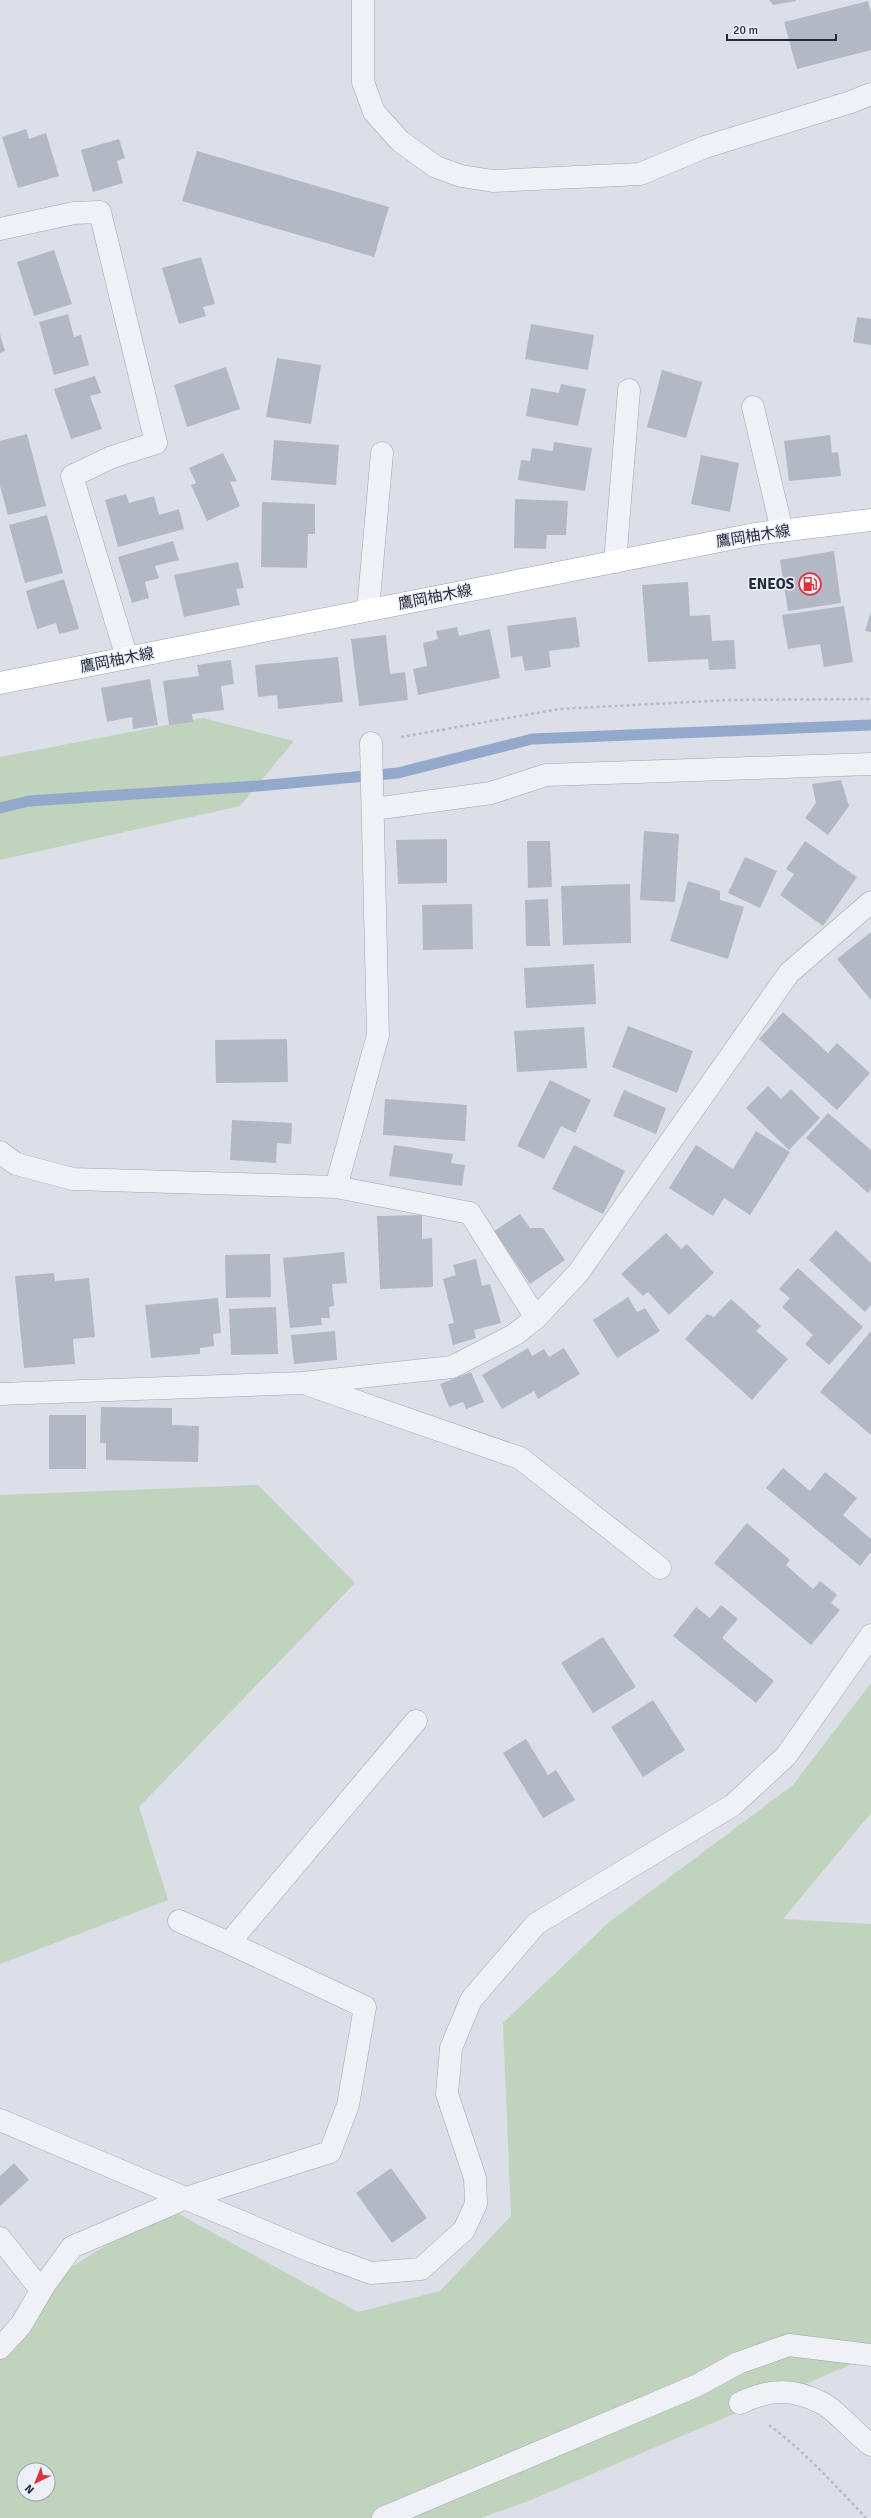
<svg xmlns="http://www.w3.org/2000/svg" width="871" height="2518" font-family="Signika,'Noto Sans JP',sans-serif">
<rect width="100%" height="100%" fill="#dcdfe8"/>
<!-- green -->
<path fill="#c0d3bc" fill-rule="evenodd" d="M203,718l91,23 -54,65 -240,54v-103z
M258,1485l97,98 -216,224 29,93 -168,64v-469z
M871,1683v130l-88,106 88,5v432l-345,146 -46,16h-480v-184l45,-50 121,-77 192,105 82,-21 71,-75 -8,-193 105,-100 185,-138zM24,2470h24v24h-24z"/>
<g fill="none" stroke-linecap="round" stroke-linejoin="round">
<!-- stream -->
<path stroke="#93a9cc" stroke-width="11" d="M0,808l29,-7 229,-15 140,-13 134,-34 339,-14"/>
</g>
<!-- building -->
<path fill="#b3b8c5" d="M769,0h27v1l-23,4z
M868,1l3,13v36l-74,19 -13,-47z
M26,129l3,10 17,-6 13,43 -41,12 -16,-51z
M119,139l6,19 -8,3 6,22 -30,9 -12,-42z
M197,151l192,56 -15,50 -192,-56z
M54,250l18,54 -38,12 -17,-54z
M201,257l14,47 -12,3 3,9 -27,8 -17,-56z
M68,314l6,23 7,-2 8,30 -35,10 -15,-53z
M857,317l14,2v26l-18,-3z
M531,324l63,11 -6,35 -63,-11z
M0,334l5,17 -5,2z
M277,358l44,7 -10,59 -45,-7z
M226,367l14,42 -53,18 -13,-42z
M662,370l40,12 -16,56 -39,-11z
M95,376l6,17 -11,3 12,33 -31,10 -17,-50z
M561,384l25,5 -8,37 -52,-10 5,-28 28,5z
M27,434l19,72 -38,9 -8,-29v-45z
M830,435l2,18 6,-1 3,24 -52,5 -5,-40z
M274,440l65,5 -3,40 -65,-5z
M554,442l38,6 -7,43 -67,-11 3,-20 9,1 2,-13 21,3z
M223,453l14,28 -7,1 10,24 -33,15 -16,-36 5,-2 -7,-15z
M701,455l38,8 -9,49 -39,-8z
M126,494l3,9 25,-7 5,19 20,-6 5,20 -66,18 -13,-47z
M515,499l53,2 -2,34h-19l-1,14 -32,-1z
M262,502l53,2v30h-7l-1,34 -46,-1z
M47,515l16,58 -38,10 -16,-58z
M173,541l6,19 -24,6 4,12 -14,4 4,16 -17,5 -14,-46z
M834,551l7,52 -53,8 -8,-51z
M238,562l6,26 -8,1 4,16 -56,12 -10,-42z
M64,579l15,50 -20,5 -3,-11 -19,6 -11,-38z
M688,582l2,34 20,-1 2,26 22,-1 2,29 -27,1 -1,-11 -60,3 -6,-77z
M844,606l9,56 -29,5 -4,-23 -32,5 -6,-34z
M871,611v21l-6,-1z
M576,617l4,30 -31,4 2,16 -26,4 -3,-15 -11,2 -4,-32z
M457,627l2,9 31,-7 10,49 -82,17 -5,-26 14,-3 -4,-23 15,-4 -2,-8z
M386,635l4,39 15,-2 3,28 -49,6 -8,-67z
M338,657l5,45 -65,7 -1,-14 -19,2 -3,-32z
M231,660l3,24 -13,2 3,24 -32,4 1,8 -24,3 -6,-44 36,-5 -2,-11z
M150,679l8,46 -25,4 -1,-12 -25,5 -6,-34z
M841,780l8,26 -21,29 -23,-17 11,-15 -4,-19z
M644,831l35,3 -4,68 -35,-2z
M447,839v44l-49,1 -2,-44z
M527,841h23l2,46 -24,1z
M805,841l52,36 -34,49 -43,-31 14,-21 -8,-5z
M745,857l32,14 -17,37 -32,-15z
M688,881l32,10v9l24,7 -16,52 -58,-18z
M630,884l1,59 -68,2 -2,-59z
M548,899l2,47h-24l-1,-46z
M472,904l1,45 -50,1 -1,-45z
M871,932v68l-34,-41z
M594,964l2,40 -70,4 -2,-40z
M783,1012l45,41 9,-10 33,30 -33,37 -78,-71z
M628,1026l65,25 -16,42 -65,-26z
M584,1027l3,41 -70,4 -3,-41z
M287,1039l1,43 -72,1 -1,-43z
M550,1080l41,20 -16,33 -14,-7 -17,33 -27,-13z
M768,1086l13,13 10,-10 29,29 -31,32 -43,-42z
M624,1090l42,18 -10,26 -43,-18z
M385,1099l82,6 -2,36 -82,-6z
M828,1113l43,37v39l-3,4 -62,-55z
M232,1120l60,3 -1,21 -14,-1 -1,20 -46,-3z
M756,1131l34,21 -40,63 -26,-17 -11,18 -44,-28 27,-43 37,24z
M394,1145l59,9 -2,9 14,2 -3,21 -73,-10z
M574,1145l51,26 -22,43 -51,-25z
M520,1214l10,14h13l22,32 -35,24 -36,-53z
M422,1215v24l10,-1 1,49 -53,2 -3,-73z
M836,1230l35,33v42l-6,7 -56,-52z
M666,1233l15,16 6,-5 27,29 -45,42 -21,-23 -5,4 -22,-22z
M344,1252l3,31 -15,1 2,22 -5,1 1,11h-9l1,7 -32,3 -7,-70z
M270,1254l1,43 -45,1 -1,-43z
M476,1259l6,27 8,-2 11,39 -27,7 2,8 -23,7 -5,-21 6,-1 -11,-44 13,-4 -3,-10z
M798,1268l65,59 -34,38 -24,-21 8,-9 -31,-28 8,-9 -11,-9z
M54,1273l1,8 34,-3 6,59 -22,2 2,25 -51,4 -9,-92z
M628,1297l9,15 8,-4 15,23 -43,27 -24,-38z
M218,1298l3,35 -8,1 1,12 -14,2v6l-49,4 -6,-53z
M731,1299l30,27 -5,5 32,28 -36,41 -67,-61 22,-25 7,3z
M276,1307l2,47 -47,1 -2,-46z
M335,1331l2,29 -43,4 -3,-29z
M871,1331v104l-51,-43z
M528,1348l4,8 12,-7 5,8 15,-9 16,26 -42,25 -4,-8 -32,18 -20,-34z
M471,1372l13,30 -18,7 -3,-7 -14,5 -9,-23z
M101,1407l71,1v17l27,1 -1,36 -92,-2v-17h-6z
M49,1415h37v54h-37z
M783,1468l27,23 15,-19 32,26 -14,17 28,24v13l-11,14 -94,-78z
M747,1523l43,37 -4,5 27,24 7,-8 17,14 -6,8 9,7 -29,35 -97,-82z
M721,1605l17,14 -16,19 52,43 -18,22 -83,-67 23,-29 14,11z
M603,1637l33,50 -43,26 -32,-50z
M653,1700l32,50 -42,27 -32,-50z
M526,1739l22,36 8,-5 19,30 -32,18 -40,-65z
M14,2163l15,17 -29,26v-30z
M391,2168l36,50 -35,25 -36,-50z"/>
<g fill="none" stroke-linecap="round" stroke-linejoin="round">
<!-- minor casing -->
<g stroke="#a1a5b2" stroke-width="23">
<path id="minor" d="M363,0v82l11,30 26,29 36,26 25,9 32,5 147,-7 65,-27 146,-45 20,-8
M0,229l74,-16 26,-1 56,231 -44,14 -40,19 55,182
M753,407l29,124
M615,562l14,-172
M368,610l14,-157
M374,809l117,-16 55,-18 325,-11
M0,1152l16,12 57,15 263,8 134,26 66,105
M336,1187l42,-152 -7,-292
M309,1385l211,73 140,110
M0,1394l303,-11 149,-16 62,-32 22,-17 42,-45 211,-300 82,-71
M179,1921l50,22
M0,2120l313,132 58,21 50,-4 43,-39 12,-26 -1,-26 -28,-84 4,-46 20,-48 65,-76 197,-119 53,-49 85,-121
M0,2238l41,52
M0,2348l21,-23 24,-41 27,-37 114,-49 144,-46 18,-47 17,-98 -136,-64 187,-222
M740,2403c29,-14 52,-15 82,0 17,9 33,31 49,42
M383,2518l315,-133 40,-22 51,-18 82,10"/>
</g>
<!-- major casing -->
<g stroke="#9aa2b5" stroke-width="23">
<path id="major" d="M0,683l755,-149 116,-14"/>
</g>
<!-- path -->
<path stroke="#b6bac3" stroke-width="2.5" stroke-dasharray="3 3" stroke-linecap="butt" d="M401,737l158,-28 168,-9 144,-1
M769,2425c36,27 66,60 97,93"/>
<!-- minor -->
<use href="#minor" stroke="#eff1f6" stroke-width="22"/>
<!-- major -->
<use href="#major" stroke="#fff" stroke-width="22"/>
</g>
<!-- icons -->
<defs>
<g id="fuel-ring" transform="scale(1.15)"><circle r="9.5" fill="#eceff5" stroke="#da343b" stroke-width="1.5"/><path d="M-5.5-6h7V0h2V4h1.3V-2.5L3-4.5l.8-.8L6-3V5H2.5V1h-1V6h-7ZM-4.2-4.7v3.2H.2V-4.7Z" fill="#da343b"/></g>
</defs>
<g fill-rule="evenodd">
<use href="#fuel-ring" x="810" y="584"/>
</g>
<g text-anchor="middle" stroke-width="3" stroke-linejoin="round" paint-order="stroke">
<!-- street labels -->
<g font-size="15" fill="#252b3f" stroke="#eceff5">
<text transform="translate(753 536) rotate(-9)" y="5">鷹岡柚木線</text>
<text transform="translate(435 597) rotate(-11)" y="5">鷹岡柚木線</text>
<text transform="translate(117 660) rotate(-11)" y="5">鷹岡柚木線</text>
</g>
<!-- poi labels -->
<g font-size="15" font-weight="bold" fill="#252b3f" stroke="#eceff5" text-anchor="end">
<text x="794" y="589">ENEOS</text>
</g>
</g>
<!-- north arrow -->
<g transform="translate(36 2482) rotate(223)"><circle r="19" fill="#eceff5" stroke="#9ca1ac"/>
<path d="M0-3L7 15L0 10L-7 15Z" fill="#da343b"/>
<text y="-6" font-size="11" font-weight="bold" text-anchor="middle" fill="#252b3f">N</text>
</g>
<!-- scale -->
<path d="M727 34v6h109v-6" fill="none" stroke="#252b3f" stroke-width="2"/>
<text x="733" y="34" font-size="12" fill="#252b3f" stroke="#eceff5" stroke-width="3" paint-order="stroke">20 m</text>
</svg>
